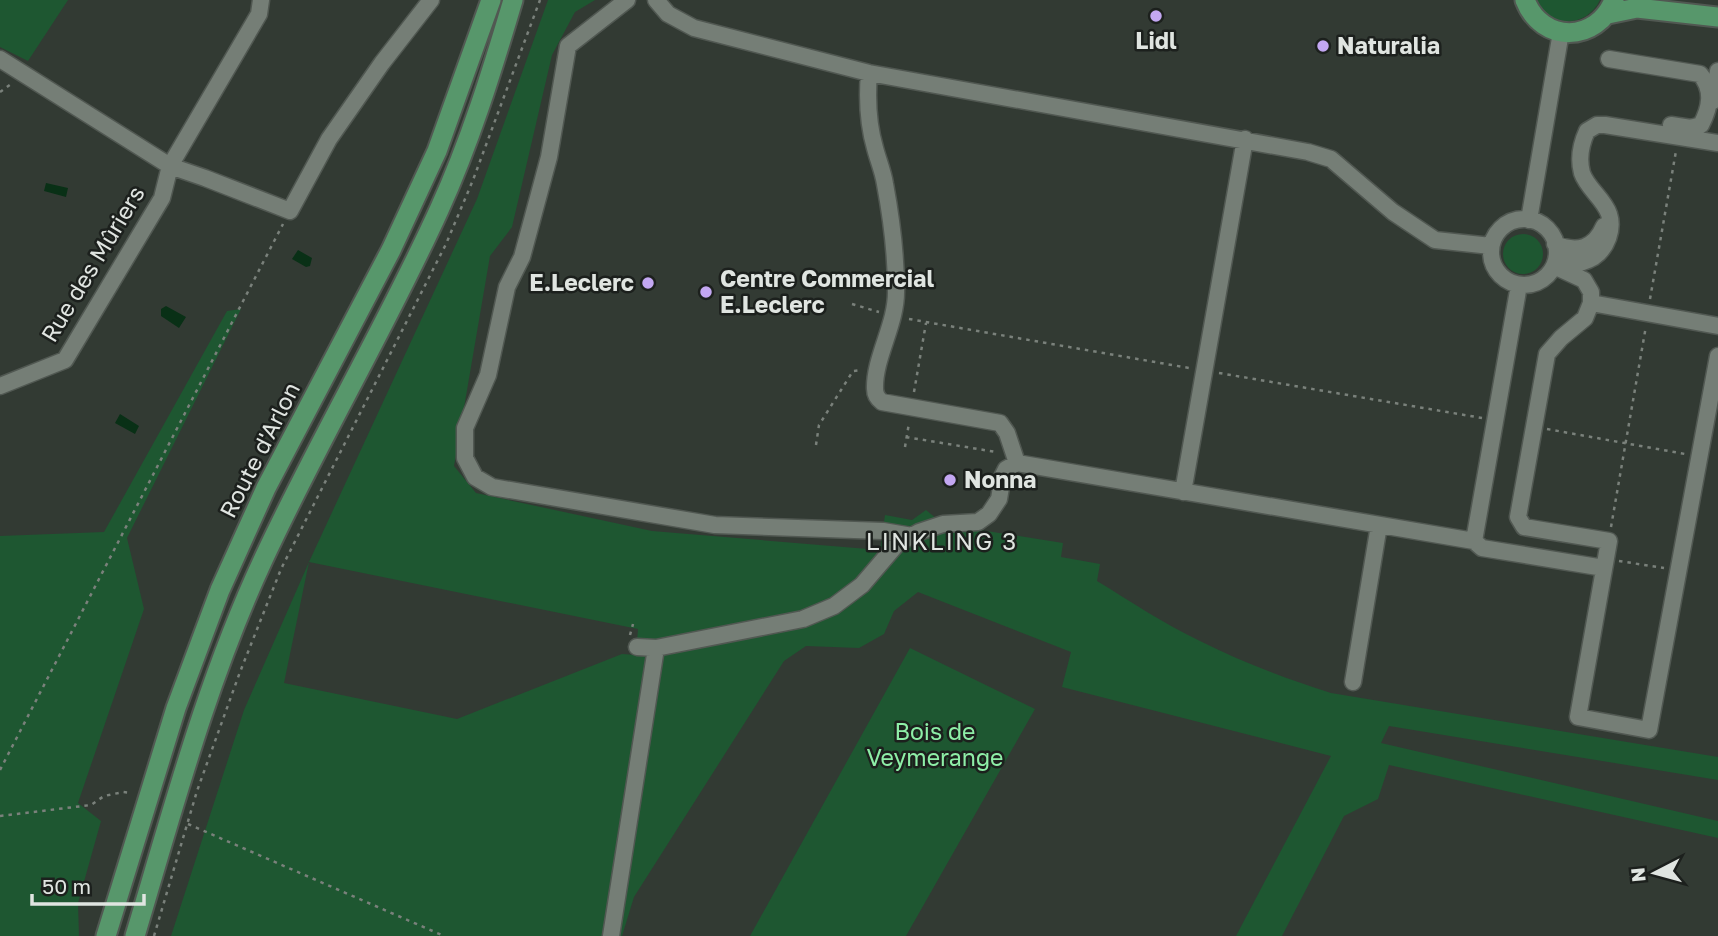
<svg xmlns="http://www.w3.org/2000/svg" width="1718" height="936" font-family="'Golos Text',sans-serif">
<rect width="100%" height="100%" fill="#323a33"/>
<!-- green -->
<path fill="#1e5731" fill-rule="evenodd" d="M0,0h68l-40,61 -28,-14z
M548,0h47l-20,12 -23,43 -40,172 -22,29 -36,210 22,27 176,38 228,19 5,-35 27,5 14,-10 17,14 120,19 -2,14 39,7 -3,17c33,20 67,43 103,60 42,21 86,38 131,52l387,64v23l-329,-54 -8,17 337,78v17l-329,-73 -11,34 -34,17 -62,120h-46l95,-180 -269,-69 9,-35 -153,-60 -24,19 -10,23 -25,14 -53,-2 -22,15 -150,236 -12,39h-451l73,-226 65,-148 168,-363zM309,562l329,67 -2,26 -14,-1 -165,65 -173,-36z
M1537,0h63c-13,27 -50,30 -63,0z
M1503 254a20 20 0 1 1 40 0a20 20 0 1 1-40 0Z
M241,309l-114,229 17,71 -66,194 23,18 -23,82 1,33h-79v-400l104,-4 123,-221z
M910,648l125,61 -129,227h-156z"/>
<!-- water -->
<path fill="#093016" d="M46,183l22,5 -2,9 -22,-6z
M298,250l14,8 -2,8 -4,1 -14,-8z
M166,306l20,11 -7,11 -18,-12v-7z
M120,414l19,12 -4,8 -20,-11z"/>
<g fill="none" stroke-linecap="round" stroke-linejoin="round">
<!-- minor casing -->
<g stroke="#515852" stroke-width="19">
<path id="minor" d="M627,0l-59,46 -19,111 -27,100 -15,30 -19,88 -23,53v30l10,19 17,10 223,38 168,6 29,5
M656,0l12,14 26,14 175,45 439,79 23,7 62,53 42,28 56,6
M0,59l170,107 35,12 85,33 39,-72 53,-76 49,-63
M1609,59l91,15c14,16 10,34 1,51l-10,3 -20,-3
M869,73c-2,24 -1,51 6,75 3,12 8,23 10,36 6,32 11,73 11,106 1,34 -22,67 -21,99 0,6 3,10 7,13l118,21 7,10 10,30
M1713,101l5,-30
M1491 252a33 33 0 1 1 66 0a33 33 0 1 1-66 0Z
M1529,220l32,-188
M1555,244c22,9 39,5 49,-18
M1558,260c13,6 24,4 36,-3 13,-9 20,-28 15,-43 -5,-15 -22,-26 -27,-41 -4,-15 -1,-29 5,-42l10,-6h8l113,18
M1554,266l30,14 7,12v11l-6,15 -24,20 -14,16 -29,163 6,10 85,14 -31,176 71,13 69,-374
M1591,303l127,23
M0,386l65,-26 97,-162 8,-32 89,-152 2,-14
M1183,492l62,-353
M1474,541l45,-256
M637,647l19,1 147,-29 31,-13 28,-21 35,-41 22,-12 24,-8 35,-2 11,-8 10,-15 4,-24 3,-6 11,-6 457,78 8,7 122,20
M1353,682l26,-157
M611,936l45,-288"/>
</g>
<!-- major casing -->
<g stroke="#515852" stroke-width="23">
<path id="major" d="M1525,0c17,44 72,43 89,0
M1608,14l29,-6 81,9
M106,936l70,-228 44,-118 46,-102 125,-238 46,-99 54,-151
M135,936c38,-127 72,-256 128,-376 55,-119 122,-231 176,-350 31,-68 53,-139 74,-210"/>
</g>
<!-- path -->
<path stroke="#7a817b" stroke-width="2.5" stroke-dasharray="3.5 5" stroke-linecap="butt" d="M0,92l11,-8
M1650,299l26,-148
M852,304l27,8
M909,319l280,49
M1219,373l263,45
M914,392l12,-69
M1547,429l138,25
M906,437l90,15
M816,445l3,-20 34,-54 9,-1
M905,447l4,-24
M1611,527l35,-201
M1619,561l45,7
M630,635l3,-11
M0,770l283,-546
M0,816l91,-11 13,-9 19,-4 8,1
M188,824l256,112
M154,936l43,-145 43,-119 41,-103 165,-325 27,-64 67,-180"/>
<!-- minor -->
<use href="#minor" stroke="#757e76" stroke-width="16"/>
<!-- major -->
<use href="#major" stroke="#57976b" stroke-width="19"/>
</g>
<!-- markers -->
<g fill="#c3a7f2" stroke="#1c201d" stroke-width="2.5">
<circle cx="1156" cy="16" r="7"/>
<circle cx="1323" cy="46" r="7"/>
<circle cx="648" cy="283" r="7"/>
<circle cx="706" cy="292" r="7"/>
<circle cx="950" cy="480" r="7"/>
</g>
<g text-anchor="middle" stroke-width="5" stroke-linejoin="round" paint-order="stroke">
<!-- poi labels -->
<g font-size="23" font-weight="bold" fill="#e0e5e1" stroke="#1c201d" text-anchor="start">
<text x="1156" y="49" text-anchor="middle">Lidl</text>
<text x="1337" y="54">Naturalia</text>
<text x="720" y="287">Centre Commercial<tspan x="720" dy="26">E.Leclerc</tspan></text>
<text x="634" y="291" text-anchor="end">E.Leclerc</text>
<text x="964" y="488">Nonna</text>
</g>
<!-- street labels -->
<g font-size="23" fill="#e0e5e1" stroke="#1c201d">
<text transform="translate(93 264) rotate(-59)" y="8">Rue des Mûriers</text>
<text transform="translate(260 450) rotate(-63)" y="8">Route d'Arlon</text>
</g>
<!-- park labels -->
<g font-size="23" fill="#8eefa7" stroke="#1c201d">
<text x="935" y="740">Bois de<tspan x="935" dy="26">Veymerange</tspan></text>
</g>
<!-- neighbourhood labels -->
<g font-size="24" letter-spacing="2" fill="#e0e5e1" stroke="#1c201d">
<text x="942" y="550">LINKLING 3</text>
</g>
</g>
<!-- north arrow -->
<g transform="translate(1655 873) rotate(264)" stroke="#1c201d" stroke-width="5" paint-order="stroke">
<path d="M0-5L12 26L0 18L-12 26Z" fill="#e0e5e1"/>
<text y="-10" font-size="19" font-weight="bold" text-anchor="middle" fill="#e0e5e1">N</text>
</g>
<!-- scale -->
<path d="M32 894v10h112v-10" fill="none" stroke="#e0e5e1" stroke-width="3.5"/>
<text x="42" y="894" font-size="21" fill="#e0e5e1" stroke="#1c201d" stroke-width="5" paint-order="stroke">50 m</text>
</svg>
